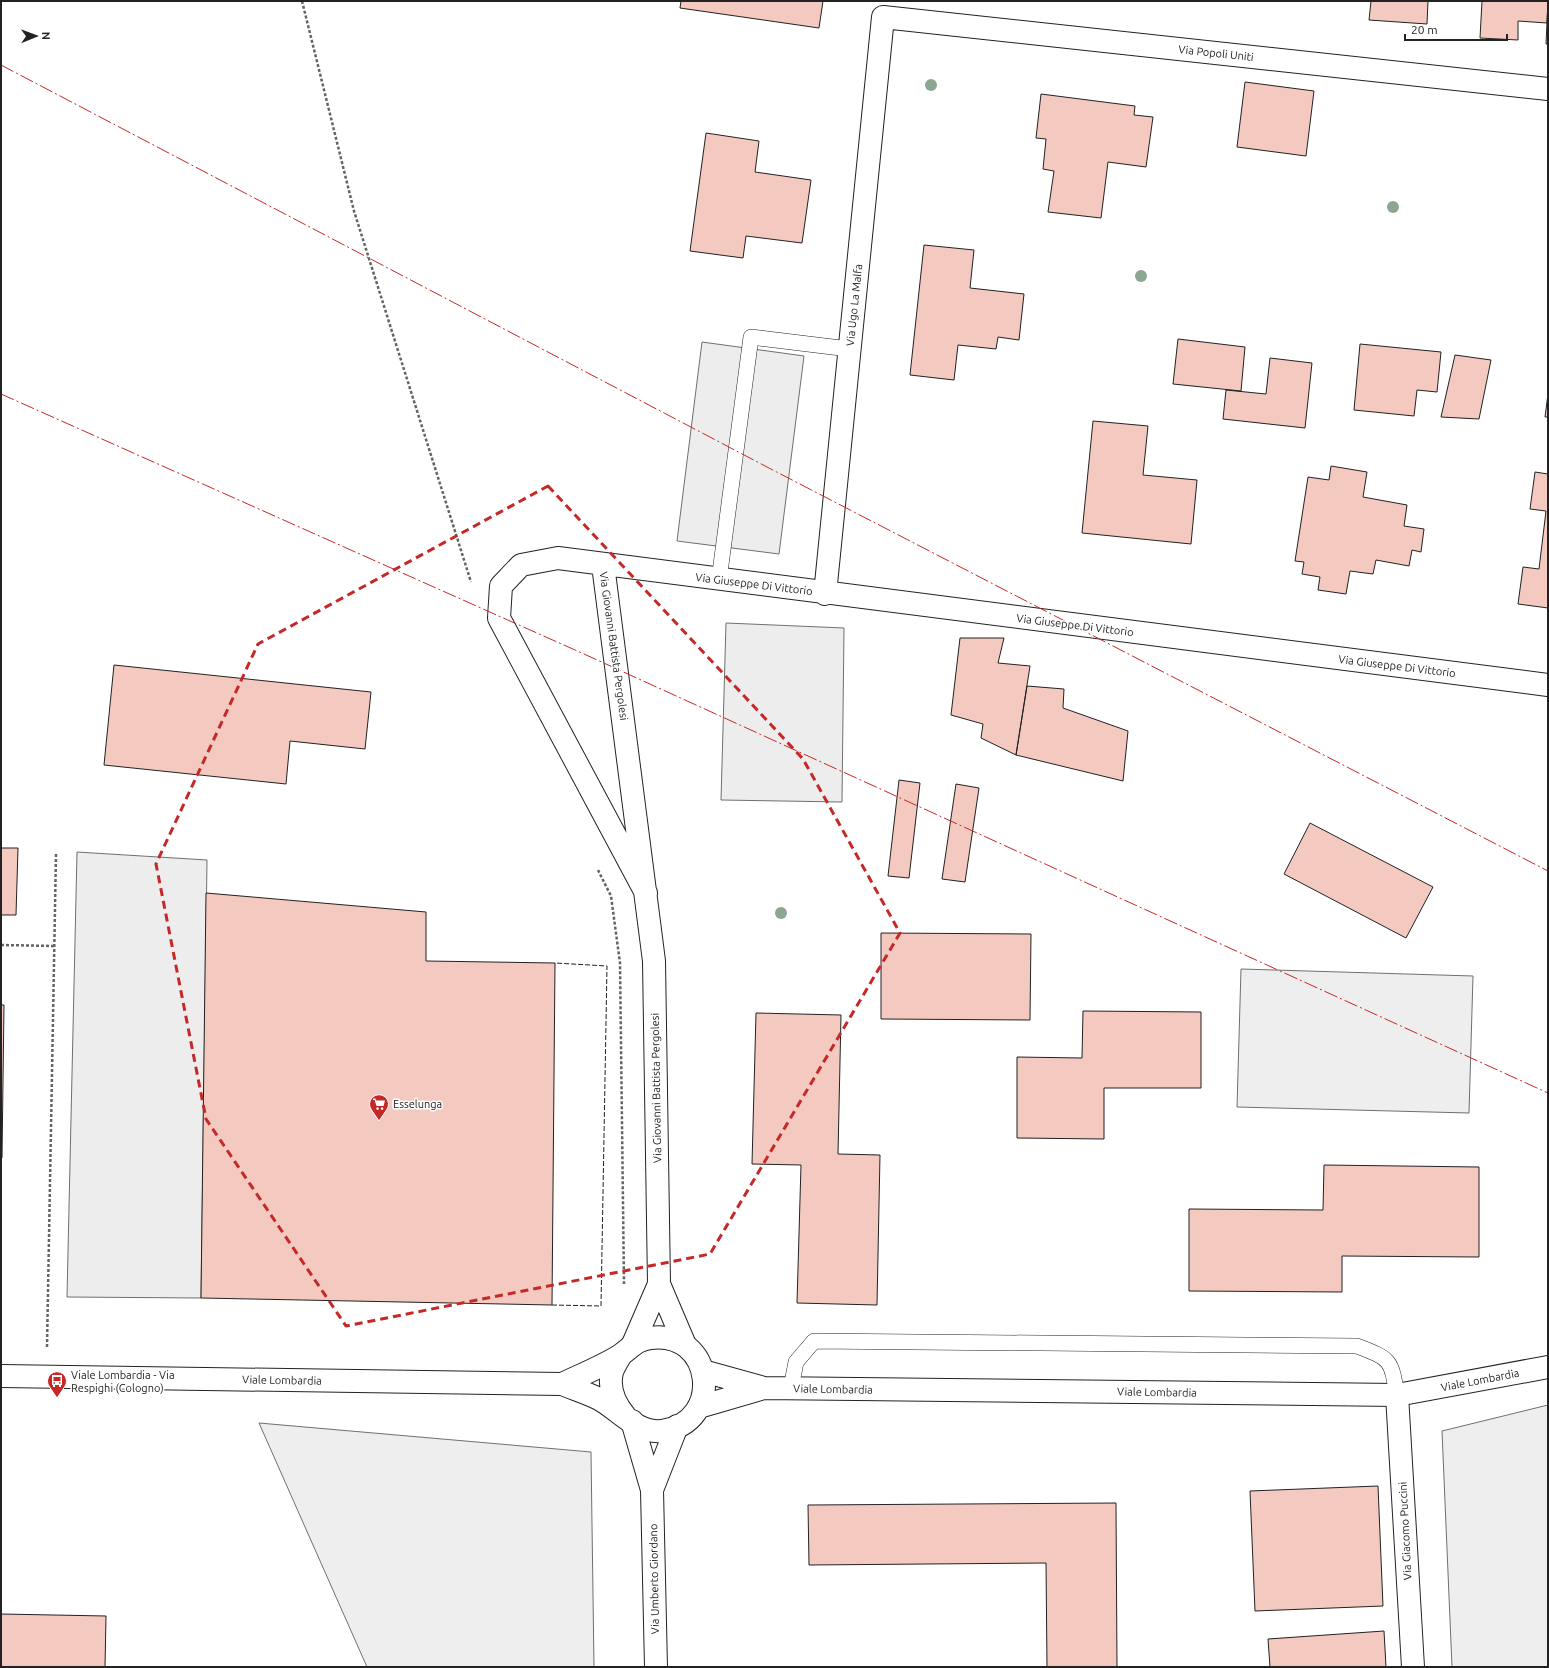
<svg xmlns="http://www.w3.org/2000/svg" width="1549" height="1668" font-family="Ubuntu,sans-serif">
<rect width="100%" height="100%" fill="#fff"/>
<!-- green -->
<path fill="#eee" stroke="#6f6f6f" d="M1241,969l232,7 -4,137 -232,-6z
M1548,1405v262h-96l-10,-236z
M259,1423l332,29 3,215h-227z"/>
<!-- parking -->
<path fill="#ededed" stroke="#6f6f6f" d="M702,342l102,14 -25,198 -102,-13z
M726,623l118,5 -2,174 -121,-2z
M77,852l130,8 -6,438 -134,-1z"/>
<!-- building -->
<path fill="#f3c9c0" stroke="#222" d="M681,1h142l-4,27 -139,-20z
M1371,1h57l-1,23 -58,-4z
M1482,1h66l-1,22 -29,-2v19l-38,-2z
M1548,1v43h-2z
M1245,82l69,9 -8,65 -69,-9z
M1041,94l94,12 -1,9 19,2 -7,50 -38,-5 -7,56 -53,-6 6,-41 -11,-2 3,-30 -10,-1z
M706,133l53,8 -4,31 56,8 -9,63 -56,-7 -3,22 -53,-7z
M924,245l50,5 -4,38 54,6 -5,46 -21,-3 -2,12 -38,-4 -4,35 -44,-5z
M1178,339l67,8 -4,44 -68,-7z
M1360,344l81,8 -4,40 -20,-2 -3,26 -60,-6z
M1455,355l36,5 -12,59 -38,-2z
M1270,358l42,5 -7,65 -82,-9 3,-29 40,4z
M1548,394v23h-3z
M1093,421l55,5 -5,49 54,5 -6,64 -109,-11z
M1331,466l36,6 -4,25 44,8 -3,21 20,3 -3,23 -9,-2 -3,16 -33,-6 -3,14 -23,-3 -4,23 -28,-4 2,-13 -18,-3 2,-12 -9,-1 13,-84 21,3z
M1535,472l13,2v134l-30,-4 5,-37 16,2 7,-58 -16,-2z
M960,638h44l-6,25 32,3 -14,89 -35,-17 2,-14 -32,-9z
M114,665l257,27 -6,57 -75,-8 -4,43 -182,-19z
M1027,686l37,3 -1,19 65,23 -5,50 -107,-26z
M899,780l21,3 -11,95 -21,-2z
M956,784l23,4 -14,94 -23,-3z
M1310,823l123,64 -27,51 -122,-64z
M1,848h17l-2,67h-15z
M206,893l220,19v49l129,2 -3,342 -351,-7z
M881,933l150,1 -1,86 -149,-1z
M1,1005h3l-2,153h-1z
M1083,1011l118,1v76h-97v51l-87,-1v-81l65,1z
M756,1013l85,2 -3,139 42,1 -3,150 -80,-2 4,-138 -49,-1z
M1324,1165l155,2v90l-137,-1v36l-153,-1v-82l134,1z
M1378,1486l5,120 -128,5 -5,-120z
M1116,1503l1,164h-70l-1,-104 -237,2 -1,-60z
M1,1614l105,2 -1,51h-104z
M1384,1631l2,36h-116l-2,-28z"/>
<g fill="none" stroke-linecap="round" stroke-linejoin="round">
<!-- service casing -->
<g stroke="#222" stroke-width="16">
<path id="service" d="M719,580l32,-243 98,12
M791,1388l5,-26 18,-21 543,5c34,13 34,13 40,49"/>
</g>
<!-- minor casing -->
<g stroke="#222" stroke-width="24">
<path id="minor" d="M603,565l51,396 5,323 26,61
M825,594l58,-577 665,72
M646,893l-147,-275 2,-32 20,-21 37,-7 990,127
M633,1344l26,-60
M1397,1395l16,272
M632,1421l20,69 4,177
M652,1490l25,-64"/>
</g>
<!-- tertiary casing -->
<g stroke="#222" stroke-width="24">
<path id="tertiary" d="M621,1355c-3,5 -7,11 -9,17 -4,16 3,32 13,44
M703,1371l61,17 633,7 151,-28
M1,1376l561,8c12,5 25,9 37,15 19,10 38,35 63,32 63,-8 52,-102 -12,-93 -15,2 -20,11 -31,18 -18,11 -38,19 -57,28
M699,1407l65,-19"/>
</g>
<!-- path -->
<path stroke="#646464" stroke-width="2.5" stroke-dasharray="3 2" stroke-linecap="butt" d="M302,1l52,210 117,371
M598,870l13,26 9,67 4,321
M1,945l54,1
M47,1347l9,-493"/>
<!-- service -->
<use href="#service" stroke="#fff" stroke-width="15"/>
<!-- minor -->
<use href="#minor" stroke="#fff" stroke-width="22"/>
<!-- tertiary -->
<use href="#tertiary" stroke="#fff" stroke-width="22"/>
<!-- fence -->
<path stroke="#222" stroke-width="1" stroke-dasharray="5 2" stroke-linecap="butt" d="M552,1305l49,1 6,-340 -52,-3"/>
<!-- power -->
<path stroke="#c62828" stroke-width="1" stroke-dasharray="14 3 2 3" stroke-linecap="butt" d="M1,65l766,402 781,404
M1,394l583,260 964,439"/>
</g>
<!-- trees -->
<g fill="#8da692">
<circle cx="931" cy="85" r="6"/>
<circle cx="1393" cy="207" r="6"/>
<circle cx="1141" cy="276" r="6"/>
<circle cx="781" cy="913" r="6"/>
</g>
<!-- marked area -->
<path fill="none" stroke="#c62828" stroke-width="3" stroke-dasharray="8 5" stroke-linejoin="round" d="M548,486l255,273 97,174 -190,321 -364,72 -140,-207 -50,-255 102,-220z"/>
<!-- icons -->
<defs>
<g id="supermarket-pin" transform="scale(1)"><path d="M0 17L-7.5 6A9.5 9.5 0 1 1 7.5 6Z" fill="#c62828" stroke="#fff"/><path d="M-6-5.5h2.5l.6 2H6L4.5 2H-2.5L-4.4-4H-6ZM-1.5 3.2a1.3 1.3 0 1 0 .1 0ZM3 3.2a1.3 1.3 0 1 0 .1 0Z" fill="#fff"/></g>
<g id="bus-pin" transform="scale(1)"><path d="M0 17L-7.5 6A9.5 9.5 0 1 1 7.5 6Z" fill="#c62828" stroke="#fff"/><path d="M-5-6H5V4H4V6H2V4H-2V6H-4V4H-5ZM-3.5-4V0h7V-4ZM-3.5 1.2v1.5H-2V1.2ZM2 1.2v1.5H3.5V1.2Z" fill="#fff"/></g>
</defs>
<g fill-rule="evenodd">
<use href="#supermarket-pin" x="379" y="1104"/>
<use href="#bus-pin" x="57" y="1381"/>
</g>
<g text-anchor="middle" stroke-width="3" stroke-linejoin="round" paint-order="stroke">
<!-- street labels -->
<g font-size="11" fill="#222" stroke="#fff">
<text transform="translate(1216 53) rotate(6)" y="4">Via Popoli Uniti</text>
<text transform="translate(854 305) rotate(-84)" y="4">Via Ugo La Malfa</text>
<text transform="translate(754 584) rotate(7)" y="4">Via Giuseppe Di Vittorio</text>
<text transform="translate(1075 625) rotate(7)" y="4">Via Giuseppe Di Vittorio</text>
<text transform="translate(614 646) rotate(82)" y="4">Via Giovanni Battista Pergolesi</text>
<text transform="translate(1397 666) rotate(7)" y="4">Via Giuseppe Di Vittorio</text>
<text transform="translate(656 1088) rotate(-91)" y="4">Via Giovanni Battista Pergolesi</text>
<text transform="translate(282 1380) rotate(1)" y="4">Viale Lombardia</text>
<text transform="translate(1480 1380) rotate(-11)" y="4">Viale Lombardia</text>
<text transform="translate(833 1389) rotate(1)" y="4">Viale Lombardia</text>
<text transform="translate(1157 1392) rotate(1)" y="4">Viale Lombardia</text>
<text transform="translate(1405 1531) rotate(-93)" y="4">Via Giacomo Puccini</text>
<text transform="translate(654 1579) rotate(-91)" y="4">Via Umberto Giordano</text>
</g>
<!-- poi labels -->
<g font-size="11" fill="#222" stroke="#fff" text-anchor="start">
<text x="393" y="1108">Esselunga</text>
<text x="71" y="1379">Viale Lombardia - Via<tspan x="71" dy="13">Respighi (Cologno)</tspan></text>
</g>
</g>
<!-- border -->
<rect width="1549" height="1668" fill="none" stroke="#222222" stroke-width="4"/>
<!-- north arrow -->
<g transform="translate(36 36) rotate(89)" stroke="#ffffff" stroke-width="3" paint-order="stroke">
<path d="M0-3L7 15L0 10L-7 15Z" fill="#222222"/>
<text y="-6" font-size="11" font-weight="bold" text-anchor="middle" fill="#222222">N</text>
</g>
<!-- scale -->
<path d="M1405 34v6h102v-6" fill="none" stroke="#222222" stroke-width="2"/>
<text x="1411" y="34" font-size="12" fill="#222222" stroke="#ffffff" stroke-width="3" paint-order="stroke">20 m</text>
</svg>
